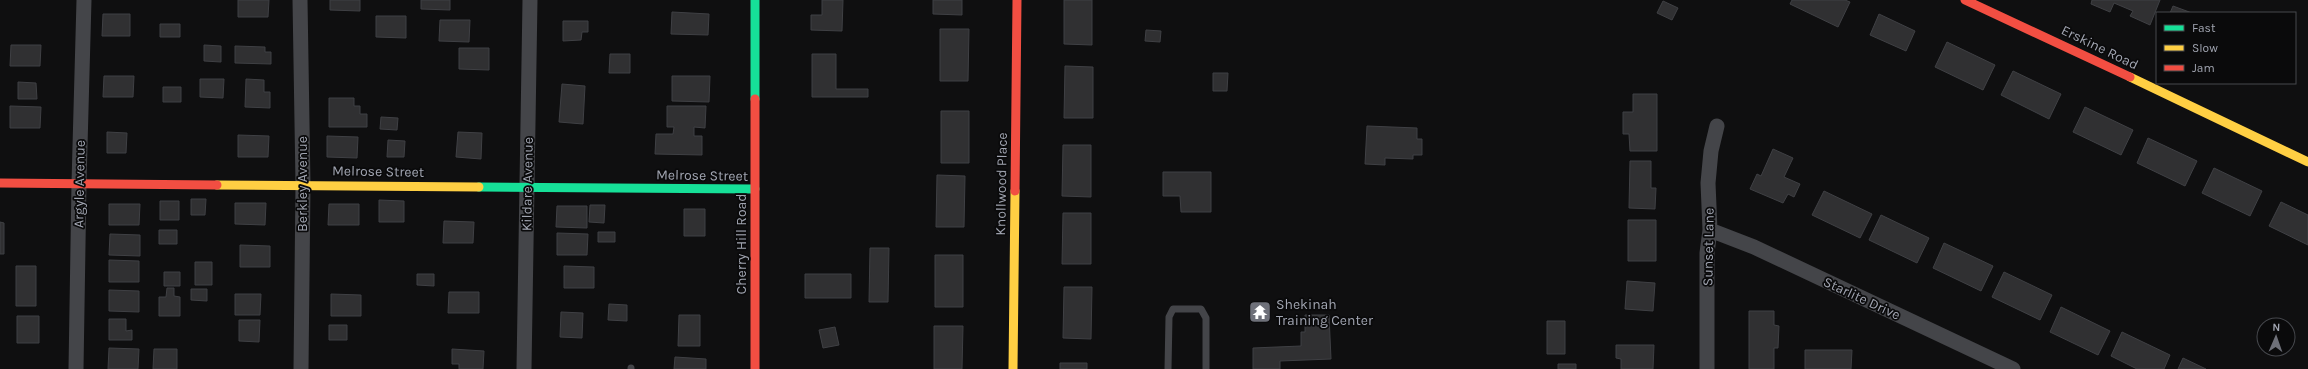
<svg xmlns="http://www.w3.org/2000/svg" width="2308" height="369" font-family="Karla,sans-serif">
<rect width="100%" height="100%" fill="#0f0f10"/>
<!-- building -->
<path fill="#303032" stroke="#3f4044" d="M238,0h31l-1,17h-30z
M330,0h30v11l-30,-1z
M421,0h29v10l-29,-1z
M822,0h21l-1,31 -31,-1v-15h11z
M933,0h29v15l-29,-1z
M1064,0h28v45l-28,-1z
M1792,0h53l5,2 -12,25 -48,-23z
M2092,0h68l-10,25 -20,-9 3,-5 -19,-8 -4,9 -19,-8z
M1663,1l15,7 -6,12 -15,-7z
M2173,6l19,7h-22z
M672,12l37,2 -1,21 -37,-1z
M103,14h27v22h-28z
M1879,14l36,17 -9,20 -36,-16z
M376,16h30v22l-30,-1z
M440,20h30l-1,22 -30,-1z
M563,21h25v11h-6l-1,8 -18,1z
M160,24h20v13h-20z
M940,29h29l-1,52h-28z
M1146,30l15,1 -1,11 -15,-1z
M1947,42l48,23 -12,25 -48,-23z
M11,45h30l-1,21h-30z
M204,45l17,1v16l-17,-1z
M235,46l30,1v5h6v12l-36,-1z
M459,48h30v22l-30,-1z
M610,54h20v19h-21z
M812,54h24v35h32v8h-56z
M1065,66l28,1v51h-29z
M2013,71l48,23 -12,25 -48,-24z
M1213,73h15l-1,18h-14z
M104,76h30l-1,21h-30z
M672,76h38l-1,26 -37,-1z
M200,79h24l-1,19 -23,-1z
M246,79l18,1v12h6v16l-25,-1z
M18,82l18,1 1,16h-19z
M562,84l23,2 -2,38 -24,-2z
M163,87h18v15h-18z
M1633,94h24v57h-27l-1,-17h-6v-22h10z
M329,98h25v8h6v8h7v13h-38z
M10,106l31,1 -1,21h-30z
M667,106h39l-1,22 -11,-1v9h8v19l-47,-1 1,-20h17l1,-7h-7z
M2085,107l48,23 -12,25 -48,-23z
M941,111h28v52h-28z
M381,117l17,1 -1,12 -17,-1z
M1367,126l50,2v11h5v16h-9v4l-28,-1v7l-20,-1z
M107,132l20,1 -1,20h-19z
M458,132l24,1 -1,26 -25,-2z
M238,135l31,1 -1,21h-30z
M327,136l31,1 -1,21 -30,-1z
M2148,138l49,23 -12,25 -48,-23z
M388,140l17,1 -1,16h-17z
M1063,145h28v52l-29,-1z
M1773,149l20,9 -9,19 16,7 -6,13 -6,-3 -5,9 -33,-14 7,-15 4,2z
M1630,161h21v27h5l-1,21 -26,-1z
M2214,168l48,23 -12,25 -48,-23z
M1163,172h48v40h-30l-1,-16h-17z
M937,175l28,1 -1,51h-28z
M1824,191l48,23 -12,24 -48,-23z
M191,199h15l-1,16h-14z
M379,200l25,1v21h-25z
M160,201h19v19h-19z
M2281,202l27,13v30l-39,-19z
M235,203h31l-1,22 -30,-1z
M109,204h31l-1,21h-30z
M329,204h30v21h-31z
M590,205h15l-1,18 -15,-1z
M557,206h30v22l-31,-1z
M684,209h21v27h-21z
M1063,213h28v51h-29z
M1881,215l48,23 -12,25 -48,-23z
M1628,220h28v41h-28z
M444,221l30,1 -1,21h-30z
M0,222l4,1v31h-4z
M159,230h18v14h-18z
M598,232h17v10h-17z
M557,233l31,1 -1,21h-30z
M110,234l30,1v21l-31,-1z
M1944,243l49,23 -12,25 -48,-23z
M240,245l30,1v21h-30z
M870,248h19l-1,54h-19z
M935,255h28v52h-28z
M109,260l30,1v21h-30z
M195,262h17v23h-17z
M16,266h20v40h-20z
M564,266l30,1v21h-30z
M164,272h16v14h-16z
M2004,272l48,23 -12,25 -48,-23z
M417,274h17v12l-17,-1z
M805,274h46v24h-46z
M1627,281l28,2 -2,28 -28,-2z
M1064,287h28l-1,52 -28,-1z
M167,288h7v8l6,1v19h-21v-19h7z
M191,289h16v12l-16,-1z
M109,290l30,1v21l-30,-1z
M449,292h30v21h-31z
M235,294h26l-1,21h-25z
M331,294l30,1v21h-30z
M609,304l18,1v16l-19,-1z
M2061,307l49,24 -12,24 -48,-23z
M1749,311h25v14l5,1 -1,22h-4v21h-25z
M561,312l22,1 -1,25 -22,-1z
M679,315h21v31h-22z
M1305,315h24l2,44 -51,2v8h-27v-21l48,-2v-14h4z
M17,316h22v27h-22z
M109,319h17v12l6,-1v10h-23z
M239,320h21l-1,22 -20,-1z
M1547,321h18v33h-18z
M329,325h18v15h-18z
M934,326h29l-1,43h-28z
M835,327l4,18 -16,3 -4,-18z
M2122,332l48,23 -6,14h-27l-26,-13z
M1616,345h38l-1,24h-32v-10l-5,-1z
M109,348l30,1 -1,20h-30z
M154,349h23v20h-24z
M452,349l32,2 -1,18h-24v-5h-7z
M1805,350h47l-1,19h-46z
M675,357l31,2v10h-32z
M2183,358l23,11h-28z
M1060,363h27v6h-27z
M1558,364h18v5h-18z"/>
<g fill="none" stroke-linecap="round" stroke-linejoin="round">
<!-- lane -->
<path stroke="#444549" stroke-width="7" d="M631,369v-1
M1168,369l1,-52 4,-8h28l5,9v51"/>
<!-- street -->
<path stroke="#444549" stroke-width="15" d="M300,0l3,184 -2,185
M1710,230l44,17 259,122
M76,369l3,-186 5,-183
M524,369l6,-369
M1707,369v-116l3,-23 -2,-47 3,-32 6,-25"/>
<!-- fast -->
<path stroke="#16e098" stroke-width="9" d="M755,0v99
M479,187l276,2"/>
<!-- slow -->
<path stroke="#ffcf43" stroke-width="9" d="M2130,77l178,85
M217,185l262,2
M1013,369l2,-178"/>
<!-- jam -->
<path stroke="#f24e42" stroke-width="9" d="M1965,0l165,77
M755,99v270
M0,183l217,2
M1015,191l2,-191"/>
</g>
<!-- icons -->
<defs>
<g id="temple-square" transform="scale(1.15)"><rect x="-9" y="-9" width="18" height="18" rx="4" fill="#6e7079" stroke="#0a0a0b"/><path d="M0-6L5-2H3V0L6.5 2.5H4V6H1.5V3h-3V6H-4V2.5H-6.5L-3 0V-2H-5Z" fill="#fff"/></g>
</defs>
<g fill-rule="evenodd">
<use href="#temple-square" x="1260" y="312"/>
</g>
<g text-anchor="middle" stroke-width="3.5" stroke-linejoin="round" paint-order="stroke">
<!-- street labels -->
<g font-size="14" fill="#a1a5b1" stroke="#0a0a0b">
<text transform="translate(2100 47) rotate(26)" y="5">Erskine Road</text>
<text transform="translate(378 171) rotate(1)" y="5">Melrose Street</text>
<text transform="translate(702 175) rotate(1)" y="5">Melrose Street</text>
<text transform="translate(79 184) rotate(-89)" y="5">Argyle Avenue</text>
<text transform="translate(302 184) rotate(-90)" y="5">Berkley Avenue</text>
<text transform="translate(527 184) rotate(-89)" y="5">Kildare Avenue</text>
<text transform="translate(1001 184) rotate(-89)" y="5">Knollwood Place</text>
<text transform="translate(741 244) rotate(-90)" y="5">Cherry Hill Road</text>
<text transform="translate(1708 247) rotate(-89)" y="5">Sunset Lane</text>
<text transform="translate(1862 298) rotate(25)" y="5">Starlite Drive</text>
</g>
<!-- poi labels -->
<g font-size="14" fill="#a1a5b1" stroke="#0a0a0b" text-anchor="start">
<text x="1276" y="309">Shekinah<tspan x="1276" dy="16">Training Center</tspan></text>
</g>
</g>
<!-- legend -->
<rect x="2156" y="12" width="140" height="72" fill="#0a0a0b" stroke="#46484d"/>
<rect x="2164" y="25" width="20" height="6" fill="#16e098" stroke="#46484d"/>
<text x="2192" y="32" font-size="12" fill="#a1a5b1">Fast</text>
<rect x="2164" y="45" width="20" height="6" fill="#ffcf43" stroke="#46484d"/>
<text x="2192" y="52" font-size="12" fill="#a1a5b1">Slow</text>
<rect x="2164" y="65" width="20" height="6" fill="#f24e42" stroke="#46484d"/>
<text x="2192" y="72" font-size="12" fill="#a1a5b1">Jam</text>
<!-- north arrow -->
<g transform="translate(2276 337) rotate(2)"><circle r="19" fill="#0a0a0b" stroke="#46484d"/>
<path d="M0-3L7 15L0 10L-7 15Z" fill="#6e7079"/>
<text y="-6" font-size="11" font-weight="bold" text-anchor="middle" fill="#a1a5b1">N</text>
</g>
</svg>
